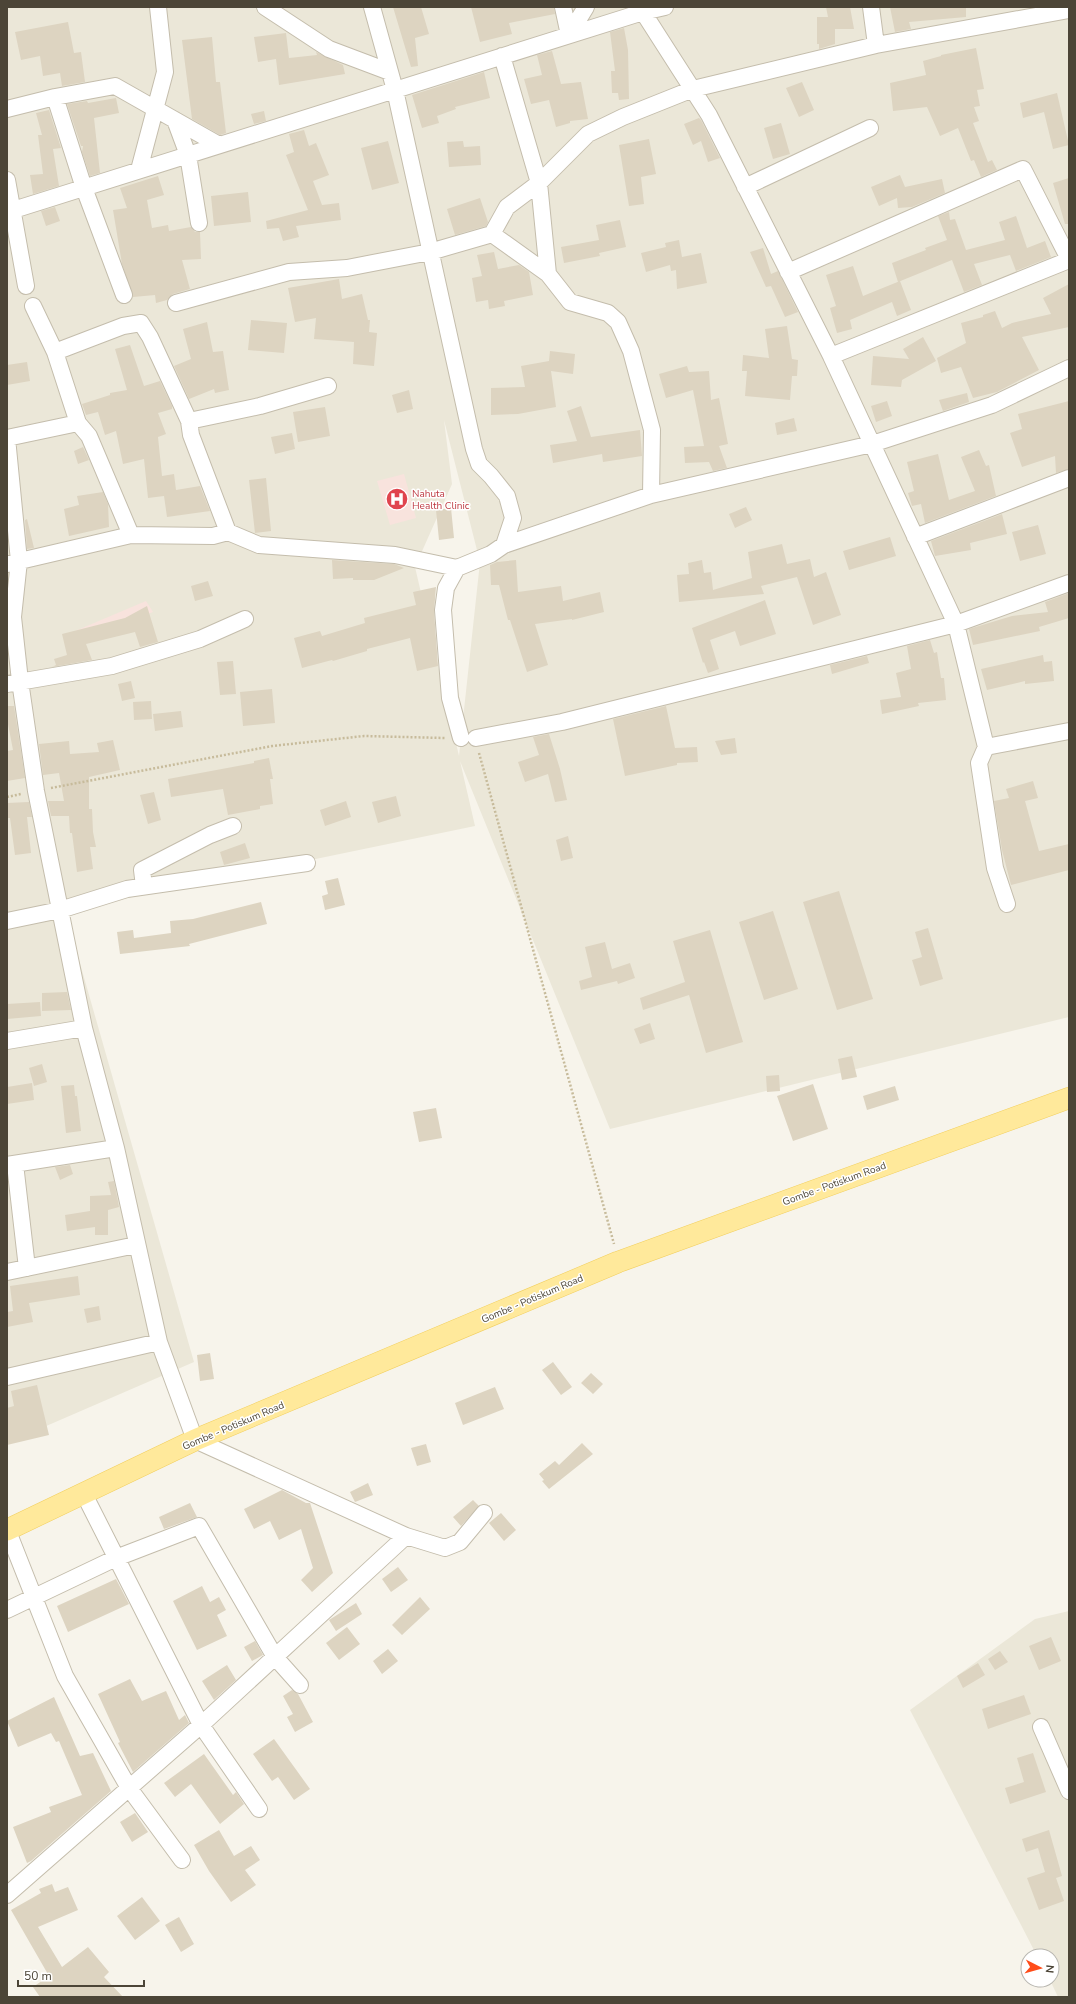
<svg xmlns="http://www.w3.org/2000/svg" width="1076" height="2004" font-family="'Nunito Sans',sans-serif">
<rect width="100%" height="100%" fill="#f7f4eb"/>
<!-- residential -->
<path fill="#ebe7d8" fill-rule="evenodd" d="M7,7h1062v1010l-459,112 -150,-368 15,65 -410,85 129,451 -187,81zM444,420l36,142 -21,194 -44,-189 37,-83z
M1069,1611v386h-11l-8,-17h2v-24h-15l-127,-246 125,-91z"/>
<!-- medical -->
<path fill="#f8e3dd" d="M404,474l12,44 -26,7 -13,-44z
M146,601l7,11 -83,33 -2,-11z"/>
<!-- building -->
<path fill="#ddd4c1" d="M393,7h28l8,27 -14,4 3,28 -7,1z
M471,7h83l1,7 -46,9 3,11 -32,8z
M826,7h24l4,22h-19v15l-16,5v-5h-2v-27h11z
M890,7h76v10l-57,5 2,7 -16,3z
M68,22l6,31 7,-1 4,30 -23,4 -2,-13 -17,3 -3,-20 -19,4 -6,-28z
M624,28l4,22 1,49 -10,1 -1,-7h-6l-1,-22h4l-5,-39z
M286,33l3,25 28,-3 -1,-3 27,13 2,9 -66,11 -3,-26 -18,3 -4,-25z
M212,37l4,45h4l6,51 -6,2 -28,-16 -10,-79z
M976,48l8,41 -7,1 3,16 -6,1 5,14 -6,2 15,39 4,-2 5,10 -16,7 -7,-17 -3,1 -13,-33 -18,8 -13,-29 -34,4 -3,-28 36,-8 -3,-14 18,-5v-1z
M552,51l9,33 20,-2 7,37 -18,2v2l-14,4 -7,-27 -18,4 -7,-25 18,-4 -5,-20z
M484,72l6,26 -35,9 1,2 -19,7 2,7 -17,5 -10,-33z
M802,82l12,28 -15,7 -13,-29z
M1057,93l12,52 -16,4 -9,-37 -21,6 -3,-15z
M116,98l3,15 -25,5 6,55 -10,3 -8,-24 1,-6h-2l-14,-42 20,-3 1,2z
M49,110l12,38 -8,1 6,37 -26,8 -3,-19 13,-1 -5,-39h4l-6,-22z
M264,111l2,10 -12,3 -3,-10z
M699,118l2,2 19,38 -12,4 -7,-21 -8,4 -9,-21z
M781,123l9,31 -17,5 -9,-31z
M304,130l5,16 7,-3 13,32 -16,6 9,24 17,-2 2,17 -45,6 3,11 -16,4 -4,-13 -12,1 -1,-8 42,-11 -22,-55 8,-3 -5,-18z
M649,139l7,35 -15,3 3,27 -15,2 -10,-61z
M388,141l11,42 -27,7 -11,-42z
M463,141l1,6 16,-1 1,19 -32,2 -2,-25z
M900,175l5,12 37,-8 3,14 -33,14 -14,1 -1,-10 -18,8 -8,-19z
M158,176l6,19 -17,5 5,28 16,-3 1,6 22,-4 4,5h5l1,27 -19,1 8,29 -17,5 -6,6 -11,3 -1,-8 -22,2 -11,-33 -9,-54 14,-2 -7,-20z
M1069,178v46h-4l-12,-41z
M248,192l3,30 -37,4 -3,-30z
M480,198l8,24 -2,4 -31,9 -8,-26z
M55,207l5,14 -14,5 -5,-15z
M949,212l1,8 5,-1 11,31 39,-10 -6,-18 17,-6 11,32 18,-7 6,16 -35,14 -6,-16 -36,9 8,21 -18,7 -12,-32 -54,22 -6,-19 34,-13 -1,-2 22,-8 -9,-24z
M620,220l6,27 -27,6 1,3 -36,7 -3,-16 38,-7 -3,-15z
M679,240l3,17 19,-4 6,30 -30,6 -1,-19 -5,1 -1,-6 -24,7 -5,-19 25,-6 -1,-4z
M763,248l8,26 7,-3 20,41 -13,5 -14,-31 -5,1 -16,-35z
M494,252l4,17 21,-4 10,7 4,23 -29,6 1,5 -16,3 -1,-9 -12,2 -4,-24 10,-2 -5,-21z
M853,266l10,30 37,-15 11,29 -14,6 -5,-14 -42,18 2,9 -15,4 -7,-25 6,-2 -10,-31z
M339,279l3,20 20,-5 6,26h2l-1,12 8,1 -3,33 -21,-2 1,-22 -40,-3 2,-21 -21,4 -7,-34z
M1069,284v43l-47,10 17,33 -42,22 -24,6 -12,-31 -20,6 -4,-15 29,-15 -5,-20 22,-6v-2l12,-4 7,17 10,-5 39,-9 -8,-16z
M251,320l36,3 -3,30 -36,-3z
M207,322l6,30 10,-1 6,39 -14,3 -1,-4 -25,10 -15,-33 17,-7 -8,-30z
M787,326l5,33 6,1 -1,16h-5l-2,24 -45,-4 2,-25h-5l1,-16 26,3 -4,-29z
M923,337l13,24 -34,19 -1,7 -30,-2 2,-29 36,3 -6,-10z
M130,345l14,41 16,-5 12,25v3l-14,4 8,21 -8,3 4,39 12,-2 2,16 24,-4 10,25 -43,6 -3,-21 -16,2 -4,-39 -21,5 -7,-33 -11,4 -7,-23 -12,3 -4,-11 28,-9v-2l17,-3 -12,-41z
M550,351l25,3 -2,20 -22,-3 5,36 -38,7 -27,1v-27l34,-1 -4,-21 28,-5z
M27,362l3,19 -23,4v-20z
M687,366l2,6 20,-1 2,29 8,-2 9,46 -9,2 8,22 -14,3 -4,-9 -24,1 -1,-16 20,-1 -11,-56 -27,8 -7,-24z
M409,390l4,19 -16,4 -5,-18z
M967,393l2,9 -26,9 -4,-11z
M887,401l5,15 -16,6 -5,-16z
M1069,401v68l-13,4 -1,-17 -33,11 -12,-34 12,-4 -4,-15z
M581,406l10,31 49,-7 2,26 -39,6 -1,-8 -49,9 -3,-18 27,-4 -10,-30z
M325,407l5,29 -32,6 -5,-30z
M794,418l3,13 -20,4 -2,-12z
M292,433l3,16 -20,5 -4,-17z
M83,447l6,13 -11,4 -4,-13z
M979,450l7,16 3,-1 7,31 -71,27 -4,-19 -9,2 -4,-13 6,-2 -7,-29 31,-8 11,46 26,-9 -14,-34z
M266,478l5,53 -16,2 -6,-53z
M103,492l5,12 1,23 -40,9 -5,-27 15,-4 -2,-9z
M746,507l6,13 -17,8 -6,-14z
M451,508l3,30 -15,2 -3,-30z
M1002,514l5,20 -37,9 1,7 -36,6 -4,-15z
M27,519l7,29 -7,1 -2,-29z
M1038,525l8,29 -26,7 -8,-29z
M890,537l6,19 -47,14 -6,-19z
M782,544l5,20 23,-5 4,18 12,-5 15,43 -28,10 -16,-48 -36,9 3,8 -85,8 -2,-27 12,-1 -1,-11 14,-3 2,13 7,-1 2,18 39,-12 -4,-26z
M332,560l62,4 10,4 -30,12h-21v-2l-20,1z
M516,560l2,32 43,-6 2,15 37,-9 4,20 -32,8v-1l-37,5 13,41 -21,7 -17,-52h-2l-9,-35h-8l-1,-20 7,-3z
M208,581l5,15 -18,5 -4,-15z
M436,587l-2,24 4,55 -21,5 -7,-33 -43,11v2l-34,10 -1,-1 -30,8 -8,-30 26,-7 2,5 43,-13 -1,-5 52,-13 -3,-13z
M1069,593v25l-30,9 1,4 -67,14 -4,-16 43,-13 36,-4 -3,-10z
M765,600l11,34 -36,12 -5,-15 -25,9 9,29 -11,4 -4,-11 -1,1 -11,-35z
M147,606l11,36 -18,5 -5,-15 -49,12 6,16 -40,7 4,-2 -2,-6 13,-4 -5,-21 63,-16z
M930,640l4,13 3,-1 4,26h3l2,22 -28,3 1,3 -37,8 -2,-14 21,-3 -5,-24 15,-4 -4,-23z
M1043,655l1,7 8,-1 2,20 -29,3v-3l-38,9 -6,-21z
M867,656l2,7 -37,11 -2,-9z
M233,661l3,33 -16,1 -3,-33z
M131,681l4,17 -13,3 -4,-17z
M272,689l3,34 -32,3 -3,-34z
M151,701l1,18 -18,1 -1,-18z
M7,706h7l11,72 -18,3v-30l6,-1 -6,-31z
M666,706l9,42 22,-1 1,15 -21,1v2l-52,11 -12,-57z
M181,711l2,16 -28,4 -2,-17z
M549,734l11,35 7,31 -12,2 -7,-28 -23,8 -7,-20 21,-7 -6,-18z
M735,738l2,15 -16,2 -6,-14z
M113,740l7,30 -31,7v32h3l1,23 3,15h-6l3,22 -16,3 -5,-39h-2l-1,-17h-18l-3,-15h16l-5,-28 -16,2 -4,-31 30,-3 1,13 29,-2 -2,-9z
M269,758l4,21h-3l3,25 -13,2v3l-32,6 -5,-26 -52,8 -3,-18 86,-16v-2z
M1033,781l5,17 -13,3 14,50 30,-7v26l-58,15 -9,-35 -8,-49 15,-3 -3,-9z
M154,792l7,28 -13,4 -8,-29z
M396,796l5,20 -23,7 -6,-21z
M346,801l5,16 -26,9 -5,-16z
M29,802l3,15h-5l4,36 -16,2 -5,-37h-3v-15z
M568,836l5,22 -12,3 -5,-21z
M245,843l5,15 -26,7 -4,-13z
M338,878l7,27 -20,5 -3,-14 6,-2 -3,-13z
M839,891l34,108 -36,11 -34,-108z
M261,902l6,22 -78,20 1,2 -70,8 -3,-22 16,-2 1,8 37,-5 -1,-12 23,-2z
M773,911l25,78 -34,11 -25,-78z
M928,928l15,51 -23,7 -8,-26 10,-3 -7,-25z
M710,930l33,112 -37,11 -17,-58 -46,15 -3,-12 45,-16 -12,-41z
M605,942l7,27 18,-6 5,15 -17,6 -1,-3 -36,9 -2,-9 13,-4 -7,-30z
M67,992l4,18 -29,1v-18z
M40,1002l1,14 -34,3v-15z
M650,1023l5,16 -15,5 -6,-15z
M852,1056l5,21 -15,3 -4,-21z
M42,1064l5,18 -13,4 -5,-18z
M779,1075l1,16 -13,1 -1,-16z
M32,1083l2,17 -27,4v-17z
M813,1084l15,45 -35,12 -16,-45z
M74,1085l1,11h2l4,35 -15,2 -5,-47z
M895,1086l4,14 -32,10 -4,-14z
M436,1108l6,30 -23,4 -6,-30z
M70,1165l3,9 -13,6 -5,-13z
M114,1181l5,26 -11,3v25h-13v-8l-28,4 -2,-16 25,-4v-15l21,-1 -3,-13z
M78,1276l2,19 -51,8 4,19 -26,5v-15l6,-1 -3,-25z
M99,1306l2,14 -14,3 -3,-14z
M210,1353l4,26 -14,2 -3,-26z
M553,1362l19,25 -11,8 -19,-25z
M591,1373l12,11 -10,10 -12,-11z
M37,1385l12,50 -42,10v-37l7,-2 -3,-15z
M495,1387l9,22 -41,16 -8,-22z
M582,1443l11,11 -44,35 -7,-8 2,-1 -5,-6 16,-13 4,4z
M426,1444l5,18 -14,4 -6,-18z
M368,1483l5,12 -18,7 -5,-10z
M282,1490l24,13h4l23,70 -21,19 -11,-12 12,-12 -12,-39 -22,11 -9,-19 -16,8 -10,-20z
M473,1500l6,6 -18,20 -8,-9z
M190,1503l7,14 -33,12 -5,-12z
M501,1513l15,17 -12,11 -15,-18z
M398,1567l10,13 -17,12 -9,-13z
M116,1579l13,25 -61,28 -11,-26z
M202,1586l8,16 9,-5 7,13 -9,5 10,21 -30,14 -24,-49z
M420,1597l10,12 -28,26 -10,-10z
M356,1603l6,11 -26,17 -7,-11z
M347,1627l13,17 -21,16 -13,-17z
M1051,1637l10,24 -22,9 -10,-24z
M255,1641l8,14 -11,6 -8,-14z
M388,1649l10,12 -16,13 -9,-13z
M1000,1651l8,11 -13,8 -7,-11z
M978,1663l7,12 -22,13 -6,-12z
M227,1665l9,15 -22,20 -12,-19z
M130,1679l12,22 24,-10 13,29 6,-5 4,8 -56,49 -15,-29 2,-1 -22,-48z
M292,1690l6,4 15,28 -18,10 -8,-15 6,-3 -10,-18z
M1024,1695l7,19 -43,15 -6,-20z
M54,1697l26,59 13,-3 18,38 -80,70 -4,2 -14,-36 38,-15 -2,-5 33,-12 -23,-54 -3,1 -5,-9 -33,14 -11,-26z
M274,1739l36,50 -16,11 -16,-23 -6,4 -19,-27z
M1033,1753l13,39 -36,12 -5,-16 19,-6 -7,-24z
M204,1754l29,41 3,-3 8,12 -24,20 -29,-40 -16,13 -11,-14z
M135,1813l13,19 -16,10 -12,-20z
M219,1830l15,26 17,-10 9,14 -15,10 11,15 -25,17 -22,-31 -15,-26z
M1049,1830l13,46 -6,2 8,23 -25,9 -12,-32 18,-6 -7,-24 -12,4 -4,-13z
M52,1884l3,8 13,-5 10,23 -40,17 24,40 26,-20 21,25 -5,5 19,20h-83l-7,-10 16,-11 -38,-66 30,-17 -2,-4z
M142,1897l18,24 -25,19 -18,-24z
M179,1917l15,27 -13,8 -16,-27z"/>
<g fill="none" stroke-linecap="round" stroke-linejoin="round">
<!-- minor casing -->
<g stroke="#c4bdac" stroke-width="18">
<path id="minor" d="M265,7l64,42 61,23
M372,7l23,83 79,359 5,15 12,12 16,20 6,22 -9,27 -13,9 -34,14 -11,20 -3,22 7,88 11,40
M563,7l6,28 17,-28
M871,7l5,38
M643,12l66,103 122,241 125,268 30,123 -7,16 16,105 12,36
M502,56l37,127 9,91
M55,97l29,91 40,107
M7,109l48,-12 60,-11 104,59
M175,120l13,35 11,68
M139,170l26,-98 -7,-65
M7,180l19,106
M745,187l125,-59
M7,212l636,-200 22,-5
M492,234l56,40 22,28 38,11 10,9 13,29 21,79 -1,65
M788,272l235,-103 46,90
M176,303l113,-31 58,-4 83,-16 62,-18 15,-27 32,-24 49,-49 35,-17 70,-28 183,-44 193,-35
M33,306l22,46 23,71 11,13 42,99
M55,352l68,-26 18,-3 9,14 39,84 2,14 37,97
M831,356l238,-96
M189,421l71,-15 68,-20
M7,438l12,123 -6,56 7,64 16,110 48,237 32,120 43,194 36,98 211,96 39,12 15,-6 24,-29
M7,438l71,-15
M915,537l154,-59
M504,545l147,-50 221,-51 120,-39 77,-37
M7,564l124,-29 82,1 15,-4 31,13 136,10 62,13
M7,684l105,-18 88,-27 45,-20
M476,738l86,-16 394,-98 113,-41
M986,747l83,-16
M144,886l-2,-16 68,-35 23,-9
M7,921l53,-11 67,-21 180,-26
M7,1041l77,-13
M15,1164l12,104
M7,1165l109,-17
M7,1272l129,-27
M7,1377l152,-35
M84,1494l117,231 58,84
M7,1529l58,147 64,112 53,72
M7,1610l109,-52 83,-32 76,131 25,28
M1041,1727l28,64
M7,1895l194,-170 205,-189"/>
</g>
<!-- major casing -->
<g stroke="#f2cf5e" stroke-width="22">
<path id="major" d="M7,1530l188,-90 423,-178 451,-164"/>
</g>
<!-- path -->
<path stroke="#c7bb9b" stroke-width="2.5" stroke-dasharray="2 2" stroke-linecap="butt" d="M479,753l135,491
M51,788l221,-42 92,-10 81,2
M7,797l14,-3"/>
<!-- minor -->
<use href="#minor" stroke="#fff" stroke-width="16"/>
<!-- major -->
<use href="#major" stroke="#ffe99b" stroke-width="21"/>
</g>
<!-- icons -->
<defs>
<g id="hospital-disc" transform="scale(1.15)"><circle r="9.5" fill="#e0444e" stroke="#fff"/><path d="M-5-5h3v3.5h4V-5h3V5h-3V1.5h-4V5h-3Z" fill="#fff"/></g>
</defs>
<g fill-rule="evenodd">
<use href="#hospital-disc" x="397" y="499"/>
</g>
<g text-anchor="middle" stroke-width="3" stroke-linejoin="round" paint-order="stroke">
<!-- health labels -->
<g font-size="10" fill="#be3a42" stroke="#fff" text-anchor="start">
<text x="412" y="497">Nahuta<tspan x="412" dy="12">Health Clinic</tspan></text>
</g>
<!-- street labels -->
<g font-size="10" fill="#4c4537" stroke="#fff">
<text transform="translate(834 1183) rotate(-20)" y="4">Gombe - Potiskum Road</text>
<text transform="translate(532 1298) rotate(-23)" y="4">Gombe - Potiskum Road</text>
<text transform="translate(233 1425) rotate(-23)" y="4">Gombe - Potiskum Road</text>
</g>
</g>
<!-- border -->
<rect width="1076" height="2004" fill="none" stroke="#4c4537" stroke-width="16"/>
<!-- north arrow -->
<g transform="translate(1040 1968) rotate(96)"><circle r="19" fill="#ffffff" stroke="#b7b5af"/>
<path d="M0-3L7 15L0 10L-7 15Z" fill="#ff4c19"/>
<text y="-6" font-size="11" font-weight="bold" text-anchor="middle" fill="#4c4537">N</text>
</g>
<!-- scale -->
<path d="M18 1980v6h126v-6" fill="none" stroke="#4c4537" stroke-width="2"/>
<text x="24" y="1980" font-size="12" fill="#4c4537" stroke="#ffffff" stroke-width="3" paint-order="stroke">50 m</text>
</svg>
